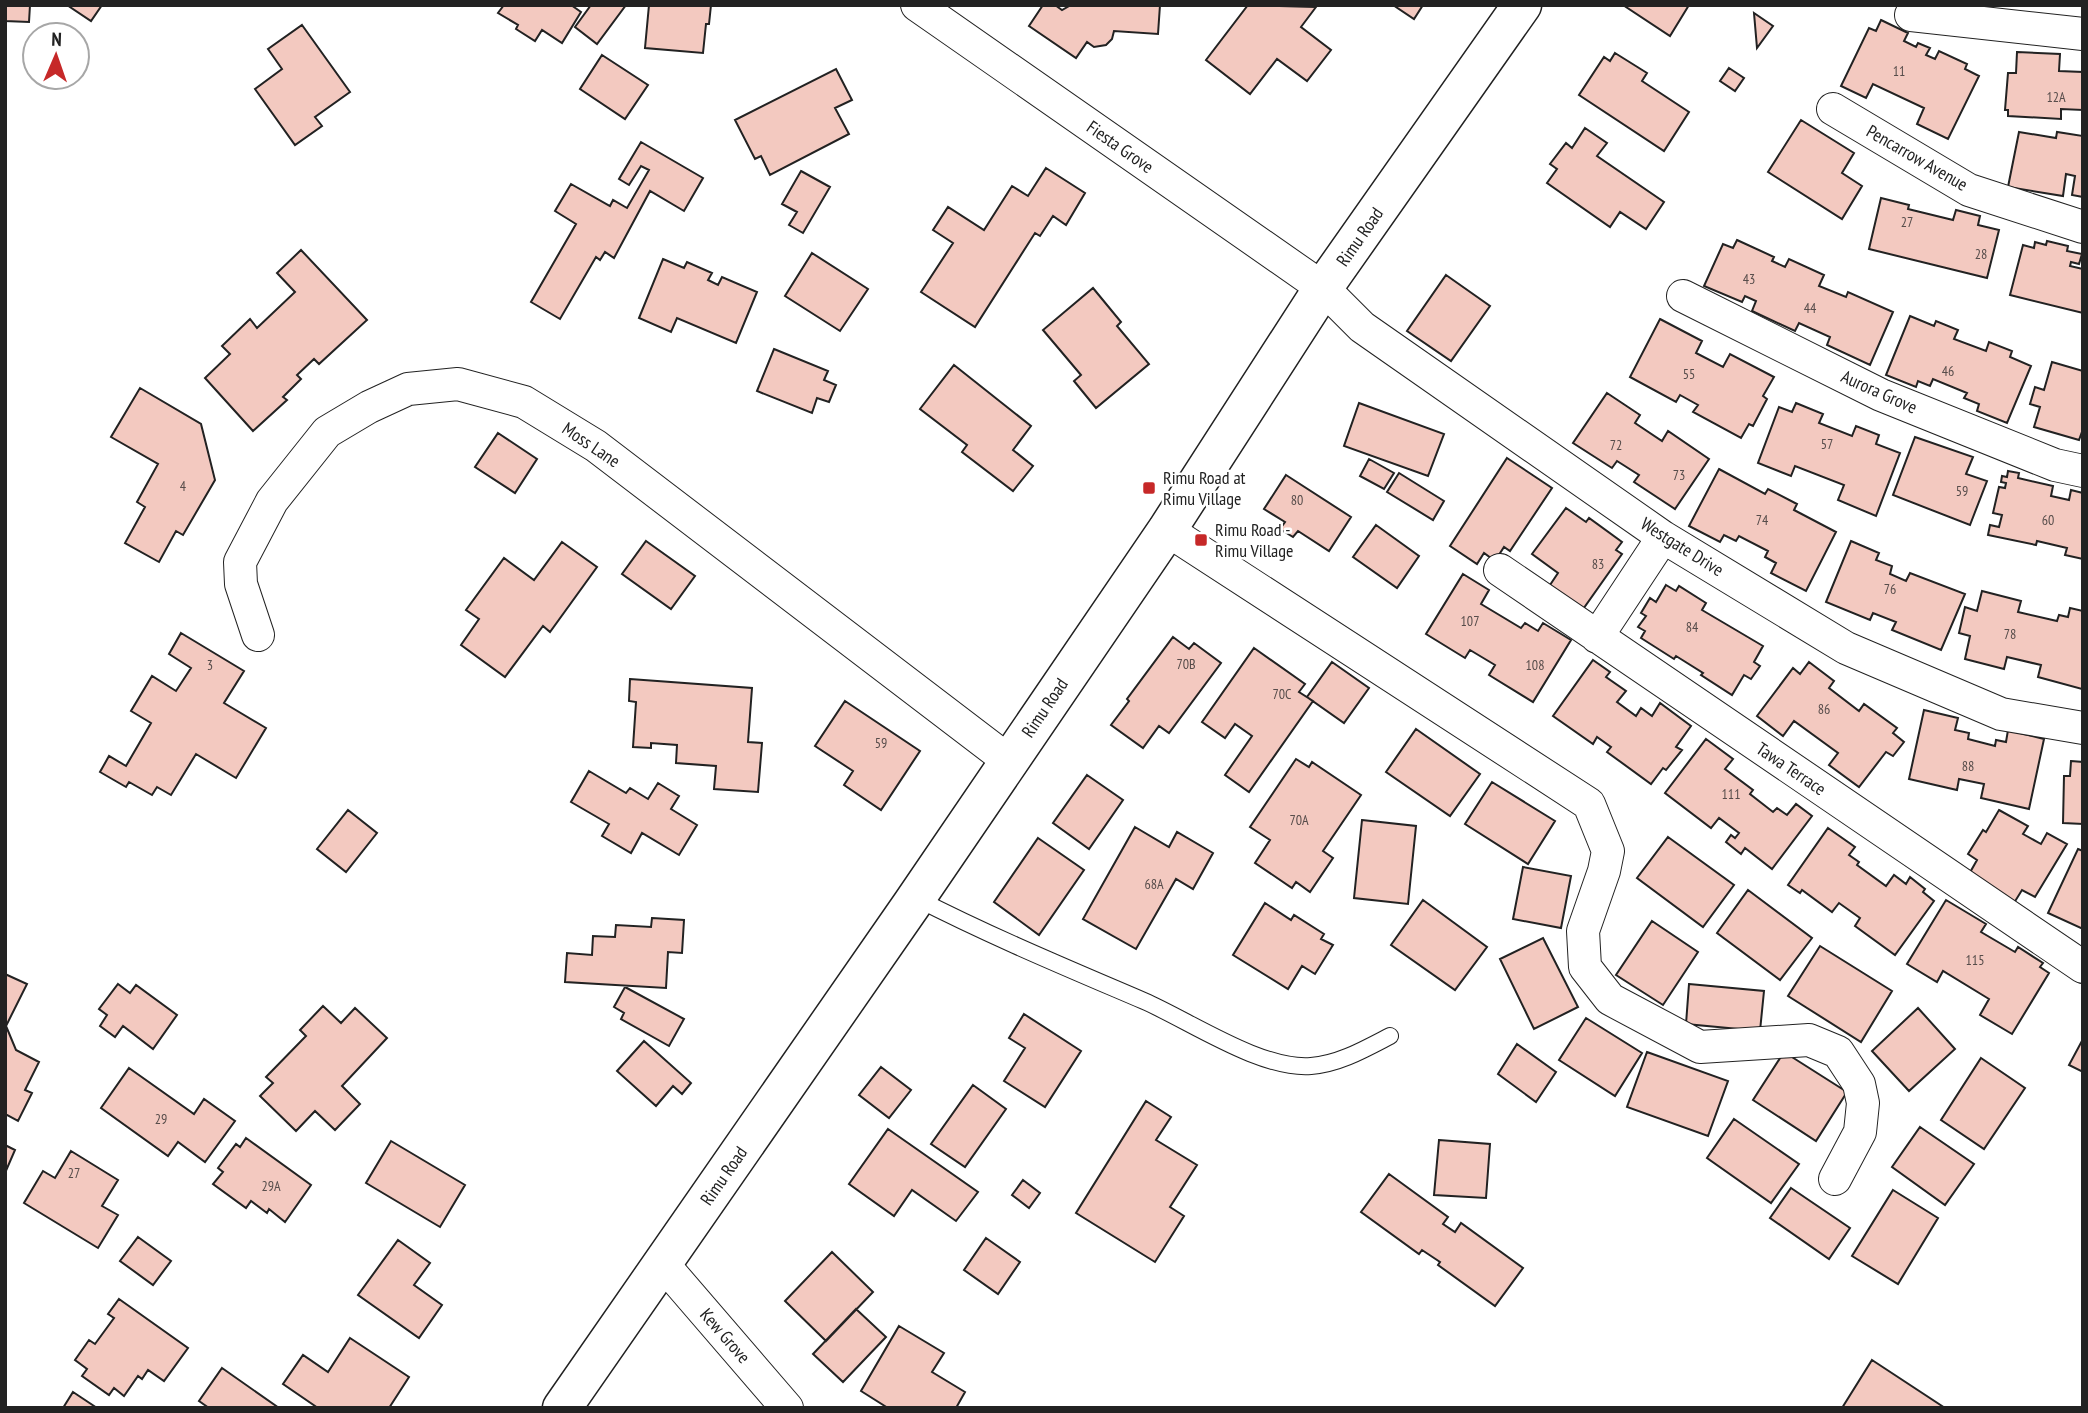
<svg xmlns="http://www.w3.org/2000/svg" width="2088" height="1413" font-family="'PT Sans Narrow',sans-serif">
<rect width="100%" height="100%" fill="#fff"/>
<!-- building -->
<path fill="#f3c9c0" stroke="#222" stroke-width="2" d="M5,5h25l-1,17 -24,-1z
M67,5h35l-11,16z
M504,5h67l10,7 -19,31 -20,-13 -7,11 -19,-12 2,-4 -20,-12z
M591,5h35l-29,39 -22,-17z
M649,5h62l-2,19h-3l-3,29 -58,-5z
M1043,5h12l7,5 9,-5h89l-2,29 -44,-3 -2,8 -6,6 -12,2 -7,-5 -11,16 -47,-32z
M1248,5l68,2 -15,20 30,23 -24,31 -30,-22 -27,35 -44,-34z
M1393,5h30l-9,14z
M1623,5h66l-19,31z
M1754,13l19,13 -16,22z
M1881,20l27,13 -4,8 12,6 2,-4 12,5 -4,7 9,4 4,-8 28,13 -2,5 14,7 -31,63 -31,-15 7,-16 -51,-24 -7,14 -25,-12 28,-58 7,3z
M302,25l48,67 -35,25 7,9 -27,19 -40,-56 27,-20 -14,-20z
M2017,52l43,2 -1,17 24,1v38l-22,-1v10l-53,-3v-6h-3l3,-37h8z
M1615,53l32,20 -5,8 47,31 -25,39 -85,-56 25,-38 6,4z
M602,55l46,30 -23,34 -45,-30z
M1729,68l15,10 -9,13 -15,-10z
M836,69l16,31 -17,8 14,26 -79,41 -9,-19 -6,3 -20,-39z
M1801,120l53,33 -12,20 20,13 -20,33 -74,-47z
M1585,128l22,15 -10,13 67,46 -18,27 -26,-17 -10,15 -63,-44 10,-14 -7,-5 16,-21 6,5z
M2019,132l37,6 1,-6 26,4v61l-11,-2 3,-19 -9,-2 -3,22 -55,-9z
M641,142l62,36 -19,33 -34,-20 -36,67 -9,-6 -5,8 -4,-3 -36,62 -29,-17 45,-78 -21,-13 16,-27 39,22 3,-6 14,8 22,-38 -8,-4 -12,19 -10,-6z
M1046,168l39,25 -19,32 -13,-9 -13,20 -5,-3 -60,94 -54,-35 32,-49 -20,-13 15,-23 36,23 28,-44 16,10z
M801,171l29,16 -27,46 -14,-8 8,-13 -15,-8z
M1881,198l28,7 -1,4 45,11 3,-10 24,6 -2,9 21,5 -12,48 -118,-29z
M1737,240l37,17 -2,4 13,6 4,-8 35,16 -5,11 27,11 2,-5 45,20 -23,53 -43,-20 3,-8 -31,-14 -4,8 -43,-20 4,-10 -11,-5 -3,6 -38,-16 19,-42 10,4z
M2047,241l21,5 -1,5 15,3 -3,10 -8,-2 -1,4 13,3v44l-73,-18 13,-50 11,3 1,-6 11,3z
M301,250l66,70 -48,44 -5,-5 -17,16 4,4 -18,18 4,3 -34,31 -48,-53 25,-24 -8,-8 28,-27 7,9 38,-36 -18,-19z
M812,253l56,36 -28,42 -55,-35z
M663,259l21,9 3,-6 25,11 -4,7 10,5 4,-8 35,15 -21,51 -59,-25 -6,14 -32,-14z
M1446,275l44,31 -39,55 -44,-30z
M1093,288l28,34 -4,4 32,38 -53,44 -22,-27 7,-6 -38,-45z
M1910,316l24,10 2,-5 22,9 -4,9 32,12 3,-9 23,9 -2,6 21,9 -24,57 -30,-12 2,-7 -15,-6 3,-5 -34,-14 -3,7 -12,-5 -2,6 -30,-12z
M1660,319l42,22 -6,12 27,14 7,-13 44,23 -11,19 4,3 -14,27 -4,-2 -8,14 -48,-26 5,-7 -18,-10 -4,7 -46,-25z
M774,349l54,22 -4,9 12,5 -7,17 -12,-4 -5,15 -55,-22z
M2052,362l31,9v58l-4,11 -45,-13 6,-20 -10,-3 5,-17 9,3z
M954,365l77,61 -18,24 20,16 -20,25 -51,-39 5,-7 -47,-36z
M140,388l61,36 14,56 -32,55 -7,-4 -17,31 -34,-19 20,-36 -8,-5 21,-38 -47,-27z
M1607,393l33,22 -5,8 27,18 6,-10 41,28 -34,50 -41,-27 5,-7 -22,-14 -5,7 -39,-25z
M1359,403l85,31 -16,42 -84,-30z
M1796,403l27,11 -4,9 33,13 4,-10 23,9 -3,9 24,9 -24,63 -38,-16 6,-15 -49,-19 -4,10 -33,-13 21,-56 13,5z
M498,433l39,26 -22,34 -40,-26z
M1915,437l58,20 -7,17 21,7 -17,44 -77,-30z
M1507,458l45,30 -42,63 -6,-4 -9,14 -11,-8 -7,11 -27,-18z
M1369,459l25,14 -10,16 -24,-13z
M1719,469l46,25 3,-5 29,15 -3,6 42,22 -30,59 -35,-18 5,-10 -11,-6 3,-6 -29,-15 -3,5 -12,-6 -4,7 -31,-16z
M2008,471l11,2 -1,5 35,8 -2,10 18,4 2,-10 12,3v66l-18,-4 2,-7 -30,-7 -1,4 -48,-10 2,-10 9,2 3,-12 -9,-2 6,-26 6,1 1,-5 -5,-1 1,-6 5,1z
M1399,473l45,28 -11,19 -46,-28z
M1286,475l65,42 -22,34 -31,-20 -5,6 -13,-8 5,-7 -21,-13z
M1566,508l20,14 3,-4 33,24 -6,8 6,4 -41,58 -33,-24 10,-15 -26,-19z
M1376,525l43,31 -22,32 -44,-31z
M646,541l49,35 -24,33 -49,-35z
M1851,541l28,12 -3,7 16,6 -2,8 16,7 4,-8 55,21 -24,56 -49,-20 4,-8 -23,-9 -3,7 -44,-18z
M562,542l35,25 -47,65 -7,-6 -38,51 -44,-32 18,-26 -13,-9 38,-52 30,22z
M1463,574l26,16 -8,14 40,24 4,-5 13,8 5,-8 28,17 -38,62 -44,-27 6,-10 -25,-15 -5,8 -39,-24z
M1666,585l10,6 3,-5 27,17 -4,7 61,36 -9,16 6,4 -9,13 -7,-4 -12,20 -31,-20 2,-2 -27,-17 -2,3 -33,-21 4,-7 -7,-4 8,-11 -5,-3 9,-15 6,4z
M1982,591l39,10 -3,11 39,9 2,-6 9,2 2,-9 13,3 -1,78 -44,-12 3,-12 -34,-8 -3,12 -39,-10 5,-23 -11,-3 6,-26 12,4z
M181,633l63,38 -20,32 42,25 -30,50 -40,-24 -25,41 -14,-8 -5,8 -23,-13 -3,5 -26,-15 9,-16 17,10 25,-43 -20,-12 21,-35 24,15 15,-23 -22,-14z
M1173,637l16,12 5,-6 27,20 -52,70 -10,-7 -16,22 -32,-23 18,-24 -2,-2z
M1254,648l51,36 -6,8 14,9 -64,91 -24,-17 27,-39 -17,-12 -10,14 -23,-16z
M1593,660l17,12 -4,5 20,14 -9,11 19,14 5,-8 11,8 8,-13 31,23 -15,21 6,3 -16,20 -3,-2 -12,16 -44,-32 4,-5 -14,-10 -4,7 -40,-28z
M1332,662l37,26 -25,35 -37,-26z
M1809,662l25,19 -5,7 30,23 5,-7 33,24 -4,5 11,9 -11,14 -7,-4 -27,35 -30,-22 9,-12 -44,-32 -11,15 -26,-20 36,-48 7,6z
M630,679l122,9 -4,54 14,1 -4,49 -44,-3 2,-23 -40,-3 1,-18 -26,-2v5l-18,-1 3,-45 -7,-1z
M845,701l75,50 -39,59 -37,-25 9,-14 -38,-25z
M1924,710l34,8 -3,12 14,3 -1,6 27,7 1,-6 10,2 2,-12 36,9 -15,70 -48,-11 3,-14 -25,-5 -2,11 -48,-11z
M1416,729l64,45 -30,42 -64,-44z
M1706,739l27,20 -8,10 28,21 -3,4 23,18 4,-4 10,7 9,-11 16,12 -40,53 -27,-21 -4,6 -15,-12 5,-7 4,3 4,-5 -20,-15 -8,10 -46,-35z
M1296,759l13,8 3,-5 49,33 -38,56 10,7 -23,34 -14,-10 -4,6 -37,-25 15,-23 -20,-13z
M2071,761l12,1v62l-20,-1 1,-47h6z
M589,771l37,22 4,-5 18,11 10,-16 21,13 -8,13 26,16 -18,30 -37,-22 -11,20 -29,-17 7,-12 -38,-22z
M1087,775l36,25 -34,49 -36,-26z
M1492,782l63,39 -27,43 -63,-40z
M348,810l29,23 -31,39 -29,-23z
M1999,810l29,16 -5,8 18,10 6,-11 20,11 -32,53 -13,-7 -8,13 -46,-27 9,-16 -9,-6 15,-24 3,2z
M1362,820l54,6 -8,78 -54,-6z
M1135,827l34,20 8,-15 36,21 -20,36 -17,-10 -40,70 -53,-30z
M1828,828l27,19 -6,8 10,7 -2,3 29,21 8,-11 12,9 4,-7 15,12 -2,3 11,9 -39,54 -40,-29 5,-8 -21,-15 -7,9 -30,-22 -2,3 -12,-8z
M1668,837l66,48 -31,42 -66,-49z
M1038,838l46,32 -45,65 -45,-33z
M2078,849l5,2v78l-35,-16z
M1523,867l48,9 -10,52 -48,-9z
M1748,890l64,48 -32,42 -63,-47z
M1423,900l64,47 -32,43 -64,-45z
M1946,900l40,24 -5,8 34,20 3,-5 25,16 -3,4 9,6 -37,61 -32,-19 9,-16 -46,-28 -6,11 -30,-18z
M1265,903l26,17 3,-5 30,19 -3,5 12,6 -18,29 -13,-8 -14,23 -55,-34z
M652,918l32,2 -2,33 -14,-1 -2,36 -101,-6 2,-29 25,2 1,-19 22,1 1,-12 35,2z
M1652,921l46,31 -35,53 -47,-30z
M1543,938l35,69 -44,22 -34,-70z
M1820,946l72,45 -31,51 -73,-46z
M5,974l22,10 -21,42 10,24 23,12 -14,28 7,3 -14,28 -13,-7z
M118,984l12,9 6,-8 41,30 -24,34 -30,-23 -8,11 -15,-11 7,-11 -8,-6z
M1689,984l75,7 -4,40 -74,-7z
M625,987l59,32 -15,27 -48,-27 3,-6 -10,-6z
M323,1006l18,17 14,-15 32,30 -45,48 18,18 -25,26 -20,-19 -19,20 -36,-35 13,-13 -7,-6 40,-41 -6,-6z
M1918,1008l37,41 -46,42 -37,-40z
M1024,1014l57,37 -36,56 -41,-26 21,-33 -16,-10z
M1586,1018l56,35 -27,43 -56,-36z
M2083,1039v33l-14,-7z
M644,1041l47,42 -9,11 -9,-8 -17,20 -39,-35z
M1517,1044l39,28 -20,30 -38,-28z
M1647,1052l81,29 -20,55 -81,-29z
M1784,1052l63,40 -31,49 -63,-41z
M1981,1058l44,30 -41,61 -43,-29z
M881,1067l30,23 -22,28 -30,-23z
M129,1068l65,46 10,-15 31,22 -30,41 -27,-20 -10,14 -67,-48z
M973,1085l33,24 -41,58 -34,-23z
M1146,1101l25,16 -15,23 41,25 -27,42 14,9 -29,46 -79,-49z
M1734,1119l65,45 -28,39 -64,-45z
M1920,1127l54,37 -29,41 -53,-38z
M888,1129l90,63 -22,29 -44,-31 -18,26 -45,-32z
M246,1138l65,47 -26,37 -16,-13 -2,4 -16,-12 -5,7 -33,-24 10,-12 -5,-4 18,-24 4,3z
M1439,1140l51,4 -4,54 -52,-3z
M391,1141l74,44 -25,42 -74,-44z
M5,1145l10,5 -10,23z
M71,1151l47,29 -16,26 16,9 -20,33 -74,-45 19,-32 12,7z
M1389,1174l59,43 -5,7 12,8 6,-9 62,45 -28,38 -57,-41 2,-3 -18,-12 -3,4 -58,-42z
M1023,1180l17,13 -11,15 -17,-13z
M1791,1188l59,40 -21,31 -59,-41z
M1893,1190l45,28 -40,66 -46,-28z
M138,1237l33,24 -18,24 -33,-24z
M986,1238l34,24 -22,32 -34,-24z
M398,1240l32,23 -16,22 28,20 -23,33 -61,-43z
M832,1252l41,40 -47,49 -41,-40z
M119,1299l69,49 -24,33 -16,-11 -6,9 -4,-3 -14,20 -10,-8 -5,7 -27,-19 5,-7 -12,-9 14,-20 6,4 19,-26 -6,-4z
M856,1309l30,28 -43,45 -30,-28z
M899,1326l45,27 -12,19 33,20 -9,16h-68l-27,-17z
M350,1338l59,39 -20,31h-71l-35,-24 20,-29 25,17z
M1872,1360l73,48h-103z
M222,1368l57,40h-70l-10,-7z
M73,1392l24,16h-34z"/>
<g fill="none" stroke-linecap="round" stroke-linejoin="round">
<!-- service casing -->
<g stroke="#222" stroke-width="18">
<path id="service" d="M916,898c74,38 151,70 228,103 46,20 117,69 167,65 28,-2 54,-17 79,-30"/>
</g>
<!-- minor casing -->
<g stroke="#222" stroke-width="34">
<path id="minor" d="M917,5l406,283 39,39 301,210 183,111 155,66 82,14
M1911,15l172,19
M1833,109l136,81 114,37
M1683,296l198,99 174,70 28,6
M1167,530l422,274 19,47 -4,20 -21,60 2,36 25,32 90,48 109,-7 29,12 21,32 4,19 -3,29 -25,47
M1500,570l583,397
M258,635l-17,-51 -1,-22 32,-61 55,-69 42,-25 39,-18 50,-5 66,18 72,44 413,315
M1597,637l66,-100
M663,1264l124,144"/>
</g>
<!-- secondary casing -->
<g stroke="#222" stroke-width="41">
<path id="secondary" d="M562,1408l350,-504 255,-374 156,-242 199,-283"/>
</g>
<!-- service -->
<use href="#service" stroke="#fff" stroke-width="16"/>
<!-- minor -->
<use href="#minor" stroke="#fff" stroke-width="32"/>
<!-- secondary -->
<use href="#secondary" stroke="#fff" stroke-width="38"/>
</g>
<!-- markers -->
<g fill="#c62828" stroke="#fff" stroke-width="2.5">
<rect x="1142" y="481" width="14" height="14" rx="3.5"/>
<rect x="1194" y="533" width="14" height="14" rx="3.5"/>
</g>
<g text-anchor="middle" stroke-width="5" stroke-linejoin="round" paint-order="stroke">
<!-- number labels -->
<g font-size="14" fill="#564c4a">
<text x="1899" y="76">11</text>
<text x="2056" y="102">12A</text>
<text x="1907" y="227">27</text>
<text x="1981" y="259">28</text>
<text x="1749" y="284">43</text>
<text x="1810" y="313">44</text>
<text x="1948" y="376">46</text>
<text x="1689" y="379">55</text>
<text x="1827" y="449">57</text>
<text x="1616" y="450">72</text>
<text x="1679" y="480">73</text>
<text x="183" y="491">4</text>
<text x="1962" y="496">59</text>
<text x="1297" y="505">80</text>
<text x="1762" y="525">74</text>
<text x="2048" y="525">60</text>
<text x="1598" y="569">83</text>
<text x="1890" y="594">76</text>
<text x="1470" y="626">107</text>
<text x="1692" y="632">84</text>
<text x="2010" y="639">78</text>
<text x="1186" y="669">70B</text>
<text x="210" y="670">3</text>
<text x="1535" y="670">108</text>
<text x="1282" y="699">70C</text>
<text x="1824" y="714">86</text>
<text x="881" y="748">59</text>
<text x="1968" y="771">88</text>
<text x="1731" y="799">111</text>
<text x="1299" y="825">70A</text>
<text x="1154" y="889">68A</text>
<text x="1975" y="965">115</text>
<text x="161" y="1124">29</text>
<text x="74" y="1178">27</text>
<text x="271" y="1191">29A</text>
</g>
<!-- street labels -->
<g font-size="18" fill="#222" stroke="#fff">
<text transform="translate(1120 147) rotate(35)" y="6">Fiesta Grove</text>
<text transform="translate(1917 158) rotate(30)" y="6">Pencarrow Avenue</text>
<text transform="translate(1360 237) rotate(-55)" y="6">Rimu Road</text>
<text transform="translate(1879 392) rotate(24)" y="6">Aurora Grove</text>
<text transform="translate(591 445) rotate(34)" y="6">Moss Lane</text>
<text transform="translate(1682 547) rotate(32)" y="6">Westgate Drive</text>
<text transform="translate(1045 708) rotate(-56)" y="6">Rimu Road</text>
<text transform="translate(1791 769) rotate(34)" y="6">Tawa Terrace</text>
<text transform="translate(724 1176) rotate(-55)" y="6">Rimu Road</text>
<text transform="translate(725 1336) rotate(49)" y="6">Kew Grove</text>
</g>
<!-- poi labels -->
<g font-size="18" fill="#222" stroke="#fff" text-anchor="start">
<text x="1163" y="484">Rimu Road at<tspan x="1163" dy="21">Rimu Village</tspan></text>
<text x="1215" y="536">Rimu Road -<tspan x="1215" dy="21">Rimu Village</tspan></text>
</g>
</g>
<!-- border -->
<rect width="2088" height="1413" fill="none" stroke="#222222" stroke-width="14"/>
<!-- north arrow -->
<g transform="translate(56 56) rotate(2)"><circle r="33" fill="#ffffff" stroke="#a7a7a7" stroke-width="2"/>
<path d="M0-5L12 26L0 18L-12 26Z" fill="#c62828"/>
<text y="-10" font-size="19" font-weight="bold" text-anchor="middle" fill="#222222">N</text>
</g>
</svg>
